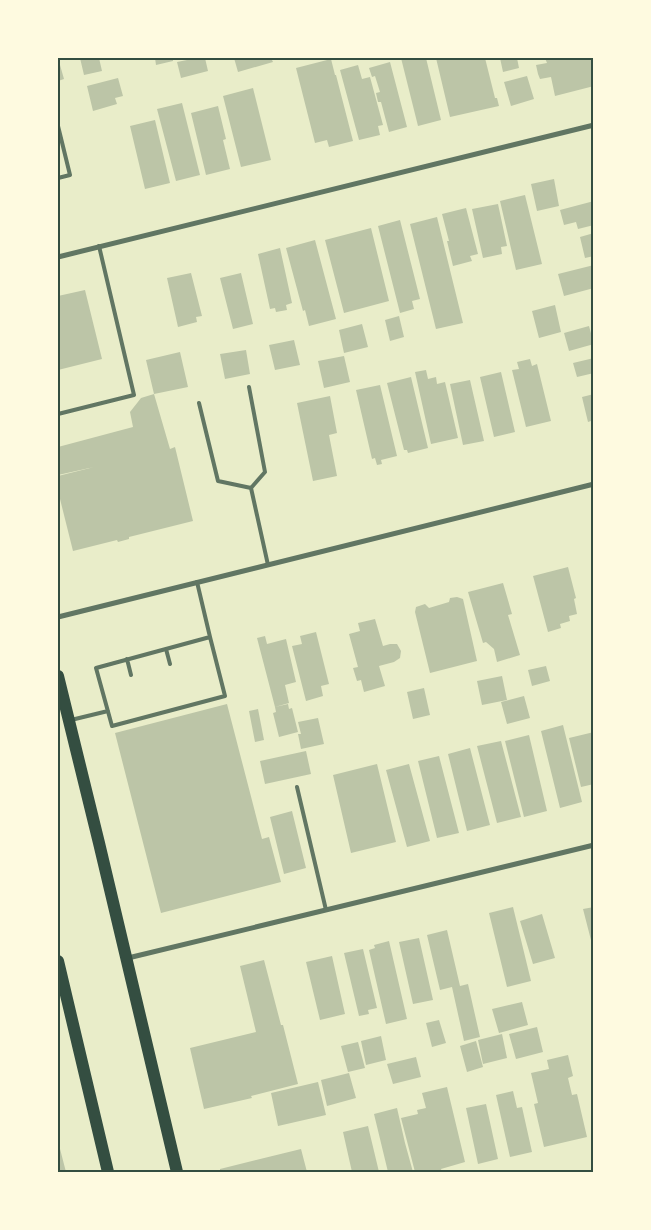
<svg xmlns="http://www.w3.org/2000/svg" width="651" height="1230" font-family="'Asap Condensed',sans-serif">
<rect width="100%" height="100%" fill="#e9edc9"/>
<!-- building -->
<path fill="#bcc5a7" d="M58,58l6,21 -6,2z
M80,58h19l3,13 -18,4z
M155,58h18v3l-17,4z
M197,58h8l3,13 -27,7 -4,-16z
M234,58h37l2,4 -35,10z
M401,58h25l15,62 -23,6z
M436,58h49l10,40h2l2,8 -49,11z
M500,58h17l2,10 -16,4z
M545,58h49v28l-39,10 -4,-19 -11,2 -2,-5 -2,-9 11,-2z
M331,59l4,16h1l17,66 -24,6 -2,-7 -12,3 -19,-75z
M390,62l17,65 -18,5 -8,-30h-3l-2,-9 4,-1 -5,-16 -3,1 -3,-9z
M358,65l4,14 8,-2 13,48 -5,1 2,9 -21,5 -19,-70z
M527,76l7,23 -23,7 -7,-24z
M118,78l5,18 -8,2 2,6 -24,7 -6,-25z
M253,88l18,72 -30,7 -18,-71z
M182,103l18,72 -24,6 -19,-72z
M218,106l8,33 -3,1 7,29 -24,6 -15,-62z
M155,120l15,63 -25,6 -15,-63z
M554,179l5,27 -22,5 -6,-27z
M525,195l17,69 -26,6 -16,-69z
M594,201v24l-16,4 -2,-7 -12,3 -4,-15z
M498,204l9,42 -6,1 1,7 -19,4 -11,-49z
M466,208l12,46 -8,2 2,5 -19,5 -6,-25h2l-7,-27z
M437,217l26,106 -27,6 -26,-105z
M400,220l20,79 -8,2 2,8 -14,4 -22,-87z
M371,228l18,73 -45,12 -19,-73z
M594,233v23l-9,2 -5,-21z
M315,240l21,79 -27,7 -4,-16 -2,1 -17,-63z
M280,248l12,55 -6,2 1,5 -11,2 -1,-4 -5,1 -12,-55z
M594,265v23l-30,8 -6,-22z
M191,273l11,43 -6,1 1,5 -19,5 -11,-49z
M241,273l12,51 -20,5 -13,-51z
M85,290l17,69 -44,11v-74z
M555,305l6,27 -22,6 -7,-27z
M399,316l5,21 -14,4 -5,-21z
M362,324l6,23 -24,6 -5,-23z
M589,326l5,18 -25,7 -5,-18z
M294,340l6,25 -25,5 -6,-25z
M246,350l4,24 -25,5 -5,-25z
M180,352l8,35 -34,7 -8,-34z
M344,356l6,26 -26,6 -6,-27z
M594,358v15l-17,4 -4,-14z
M530,359l2,7 5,-2 14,57 -25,6 -14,-57 7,-1 -2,-7z
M426,370l2,9 8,-2 1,7 8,-2 13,56 -27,6 -16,-72z
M501,372l14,60 -21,5 -14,-60z
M411,377l17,71 -20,5 -1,-3h-3l-17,-67z
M470,380l14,61 -21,4 -13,-61z
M380,385l17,71 -16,4 1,4 -5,1 -2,-7 -3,1 -16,-69z
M154,394l16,55 5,-2 18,74 -64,16v2l-11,3 -1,-2 -44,11 -15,-60v-15l36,-9 -36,8v-28l75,-20 -3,-15 11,-14z
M594,394v26l-6,2 -6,-25z
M330,396l7,37 -8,2 8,41 -24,5 -16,-78z
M568,567l8,31 -2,1 3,15 -8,2 1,5 -10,3 1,4 -13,4 -15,-56z
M503,583l9,31 -4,1 12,40 -23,7 -3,-13 -8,-7 -3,1 -15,-51z
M457,597l6,2 14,62 -47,12 -15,-61 1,-5 9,-3 4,4 20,-6 1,-4z
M375,619l8,27 7,-2h7l4,7 -1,7 -6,4 -15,4 6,20 -21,6 -3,-12 -4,1 -4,-13 5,-1 -9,-33 11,-3 -2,-8z
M316,632l13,52 -8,2 2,10 -17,5 -14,-55 10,-2 -2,-8z
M265,636l2,8 19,-5 10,43 -11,3 4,18 -14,4 -18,-69z
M546,666l4,15 -18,5 -4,-16z
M502,676l5,24 -25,5 -5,-24z
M424,688l6,27 -17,4 -6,-27z
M524,696l6,22 -23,6 -6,-22z
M227,704l35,135 7,-2 12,45 -120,31 -46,-180z
M288,704l1,5 3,-1 6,24 -19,5 -6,-24 3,-1 -1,-5z
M258,709l6,31 -9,2 -6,-31z
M318,718l6,26 -23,5 -3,-15h3l-3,-12z
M563,725l19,77 -22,6 -19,-77z
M594,732v52l-13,3 -12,-49z
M529,735l18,76 -23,6 -19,-76z
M501,741l20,76 -24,6 -20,-77z
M470,748l20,77 -23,6 -19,-77z
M306,751l5,23 -46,10 -5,-23z
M439,756l20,77 -22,5 -19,-77z
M377,764l19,78 -45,11 -18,-78z
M409,764l21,77 -23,6 -21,-77z
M292,811l14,57 -22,6 -14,-57z
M513,907l18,74 -24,6 -18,-74z
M594,907v41h-1l-10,-39z
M542,914l13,44 -22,6 -13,-43z
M447,930l13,56 8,-2 12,53 -16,4 -12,-54 -12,3 -13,-55z
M419,938l14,62 -20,4 -14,-62z
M389,941l18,78 -21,5 -17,-74 6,-2 -1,-3z
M363,949l14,59 -9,2 1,4 -10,2 -15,-63z
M332,956l13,58 -25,6 -14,-58z
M264,960l17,65h2l15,59 -47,12 1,2 -48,11 -14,-61 66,-16 -16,-66z
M522,1002l6,23 -29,8 -7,-24z
M439,1020l7,23 -14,4 -6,-24z
M537,1027l6,25 -27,7 -7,-25z
M502,1034l5,24 -24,6 -5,-24z
M381,1036l5,24 -20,5 -5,-24z
M476,1041l7,26 -16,5 -7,-26z
M358,1042l7,26 -17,4 -7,-26z
M568,1055l5,21 -5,2 4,17 5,-1 10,43 -43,10 -10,-43 4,-1 -7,-30 18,-4 -2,-9z
M416,1057l5,20 -28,7 -6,-20z
M349,1073l7,25 -29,8 -6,-26z
M318,1082l8,33 -48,11 -7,-33z
M447,1087l18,75 -24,7 1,3h-27l-14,-54 17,-4 -1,-4 9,-2 -4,-15z
M513,1091l4,17 5,-1 10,45 -22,5 -14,-62z
M486,1104l12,55 -20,5 -12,-56z
M397,1108l8,35 8,29h-25l-14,-58z
M368,1126l11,46h-27l-9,-40z
M59,1145l7,27h-8v-26z
M301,1149l6,23h-87v-3z"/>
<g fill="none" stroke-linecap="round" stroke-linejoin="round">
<!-- service -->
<path stroke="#617663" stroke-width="4" d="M58,126l12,49 -12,3
M249,387l16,85 -14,16 17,77
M199,403l19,78 33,7
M58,414l76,-19 -35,-149
M197,582l13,55
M210,637l15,59 -113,30 -16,-58z
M166,649l4,15
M127,659l4,16
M71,720l37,-9
M297,787l29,123"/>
<!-- minor -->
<path stroke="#617663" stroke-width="5" d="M58,257l536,-132
M58,617l536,-133
M128,958l466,-113"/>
<!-- primary -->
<path stroke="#344e41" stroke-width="12" d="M58,676l41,167 78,329
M58,961l50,211"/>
</g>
<!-- border -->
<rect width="651" height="1230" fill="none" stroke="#fefae0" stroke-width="118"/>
<rect x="59" y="59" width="533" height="1112" fill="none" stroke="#344e41" stroke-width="2"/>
</svg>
